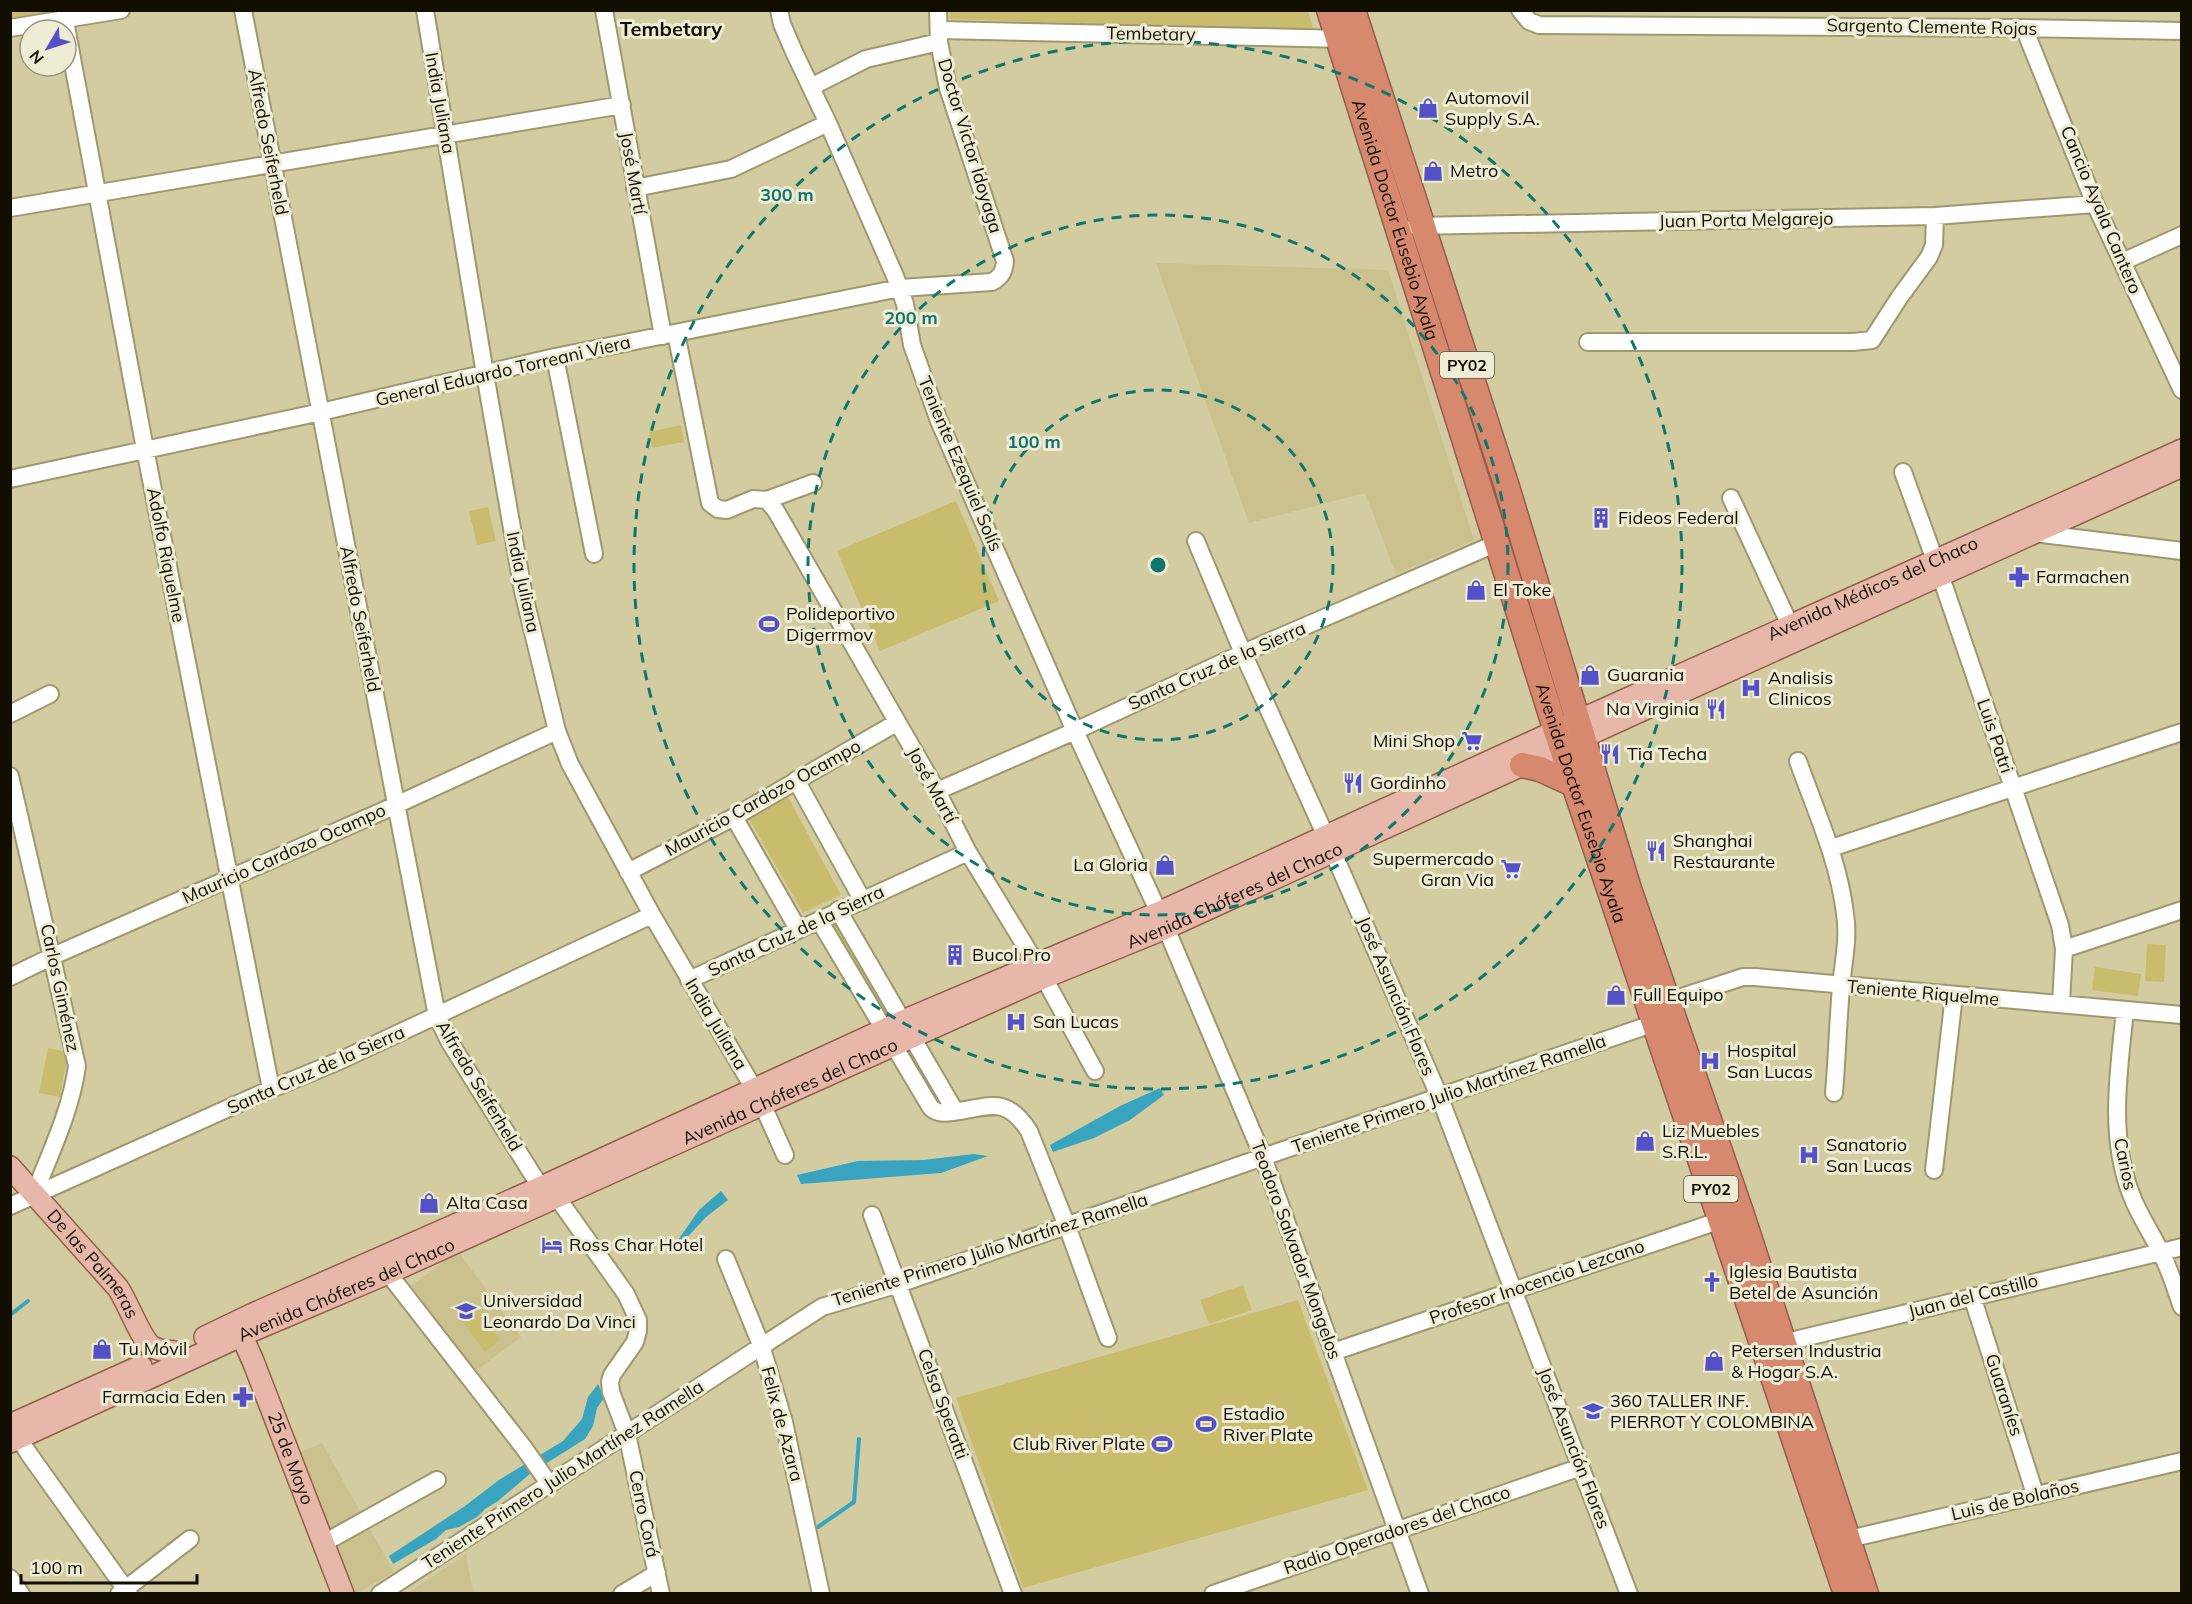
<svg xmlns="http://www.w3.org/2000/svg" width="2192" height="1604" font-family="Mulish,sans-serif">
<rect width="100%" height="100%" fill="#d3cca0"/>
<!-- built -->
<path fill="#cac18f" d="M1156,263l232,7 86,270 -78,34 -31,-81 -116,30z
M458,1251l63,86 -47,35 -63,-86z
M322,1443l72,129 -37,21h-4l-57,-139z
M466,1554l7,39h-66h1z"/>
<!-- green -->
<path fill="#cabc6d" d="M10,11h103l-102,17z
M950,11h358l6,20 -364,-12z
M681,425l3,17 -32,6 -3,-16z
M956,501l43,100 -119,50 -43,-100z
M488,507l8,34 -19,4 -8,-34z
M788,797l53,98 -38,18 -54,-94z
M833,924l4,1 56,95 -4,4 -58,-99z
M2147,944l19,1 -2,37 -19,-1z
M2095,967l46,7 -3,22 -46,-6z
M48,1048l20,4 -8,45 -21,-4z
M908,1050l33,53 -2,3 -34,-55z
M1243,1285l9,25 -43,14 -9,-24z
M1298,1300l70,190 -345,98 -67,-190z
M476,1307l24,33 -15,12 -25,-34z"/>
<!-- water -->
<path fill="#39a4c0" d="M1160,1088l4,7 -34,25 -36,18 -41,14 -3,-7 70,-39z
M974,1154l14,2 -47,17 -140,11 -4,-9 61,-14 65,-1z
M721,1191l7,9 -22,17 -25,27 -3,-4 21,-30z
M598,1384l6,14 -7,10 -4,18 -8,13 -54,34 -33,28 -13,8 -8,8 -18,10 -13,3 -10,9 -43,25 -4,-8 76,-50 34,-26 64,-39 19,-22 6,-22z"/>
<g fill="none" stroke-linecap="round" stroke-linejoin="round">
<!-- stream -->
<path stroke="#39a4c0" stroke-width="4" d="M10,1315l18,-14
M818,1527l36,-25 5,-63"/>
<!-- minor casing -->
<g stroke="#9f986e" stroke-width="20">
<path id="minor" d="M243,10l194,1006 12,25 97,155
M425,10l60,364 38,217 34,140 13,33 82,151 108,184 25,56
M604,10l59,326
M779,10l3,14 13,30 33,69 67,153 10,28 7,41 27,76 136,310 91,197 97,229 157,437
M1520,10l9,11 10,4 485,3 158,3
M65,21l80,428 126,640
M10,28l111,-18
M2024,28l71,176 87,186
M939,30l407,9
M811,87l55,-28 73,-17
M635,188l96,-19 97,-46
M10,208l612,-103
M1415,226l520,-10 160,-12
M2122,262l60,-27
M676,333l34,170 8,6 9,1 26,-11 14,1 46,-17
M1588,342h265l19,-2 27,-42 30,-41 5,-12 1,-29
M555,357l39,197
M1903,472l38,105 119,348 4,24 -3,54
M10,479l311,-67 234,-55 345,-69 92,-6c9,-5 12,-10 13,-21l-57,-173 -9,-46 -1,-32
M1731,498l64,138
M767,500l9,11 161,280 31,61 69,113 58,106
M2034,533l148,18
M1196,541l47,112 90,199 107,246 189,496
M10,714l40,-20
M1798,761c18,51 41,100 47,153 4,25 -2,49 -4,73 -3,35 -4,70 -7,106
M10,776l67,290c-6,45 -27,87 -43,129
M796,780l67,121
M937,791l138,-60 168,-78 254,-110
M734,817l64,112
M1831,848l351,-116
M628,872l106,-55 162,-94
M838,910l117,201
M819,920l112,188c7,6 14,5 22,4 37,-5 53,-17 76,19l38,95 41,112
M2064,949l118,-39
M10,977l43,-21 332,-146 172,-79
M689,980l279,-128
M1669,1001l74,-24h12l427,38
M2125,1010c-6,60 -17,125 6,184 7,20 20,38 29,57 10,18 15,37 22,56
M1934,1170l20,-175
M551,1189l75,105 12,26v11l-3,11 -23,33 -2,7 1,10 16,42 34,160
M10,1206l261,-117 68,-28 313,-146
M872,1215l141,379
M726,1259l35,86 23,77 37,172
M381,1264l143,184 26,37
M1972,1296l63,198
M1774,1345l408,-98
M1333,1352l397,-135
M17,1429l2,9 10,16 100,140
M1849,1539l333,-78
M324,1543l113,-63
M10,1578l11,16
M119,1594l71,-55
M380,1594l442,-287 77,-23 364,-127 392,-134
M622,1594l35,-21
M1213,1594l368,-127"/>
</g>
<!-- major casing -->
<g stroke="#925e49" stroke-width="24">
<g id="major">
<path id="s1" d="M10,1167l108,121c9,13 23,51 33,58 7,5 16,5 23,6"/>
<path id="s2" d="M236,1323l17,38 90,233"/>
<path id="s3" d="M205,1337l48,-23 295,-130 355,-163 255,-108 420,-192 604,-271"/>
<path d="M10,1425l131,-59"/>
<path id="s4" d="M10,1442l239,-110 139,-59 655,-295 123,-50 496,-227 520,-235"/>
</g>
</g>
<!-- highway casing -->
<g stroke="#925e49" stroke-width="27">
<g id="highway">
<path id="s5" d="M1329,10l227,721 290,863"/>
<path d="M1353,10l154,477 122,402 112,323 125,382"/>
<path d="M1522,765l18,4 35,16"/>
</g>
</g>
<!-- minor -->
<use href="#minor" stroke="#fff" stroke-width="16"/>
<!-- major -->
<use href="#major" stroke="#e7b8a9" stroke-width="21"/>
<!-- highway -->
<use href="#highway" stroke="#d7896f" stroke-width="24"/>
</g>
<!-- distance rings -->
<g fill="none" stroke="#0f766e" stroke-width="3" stroke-dasharray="10 8">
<circle cx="1158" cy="565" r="175"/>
<circle cx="1158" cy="565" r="350"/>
<circle cx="1158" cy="565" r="524"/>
</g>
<!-- icons -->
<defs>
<g id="shop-bare" transform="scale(1.62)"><path d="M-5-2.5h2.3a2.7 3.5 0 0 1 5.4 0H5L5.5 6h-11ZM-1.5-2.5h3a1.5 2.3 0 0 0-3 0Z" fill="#5451c8" stroke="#efecd6" stroke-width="2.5" paint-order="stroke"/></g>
<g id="building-bare" transform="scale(1.62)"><path d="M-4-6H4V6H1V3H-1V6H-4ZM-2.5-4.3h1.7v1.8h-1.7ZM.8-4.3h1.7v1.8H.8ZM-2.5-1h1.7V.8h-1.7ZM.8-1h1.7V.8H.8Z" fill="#5451c8" stroke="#efecd6" stroke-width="2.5" paint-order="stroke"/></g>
<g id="pharmacy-bare" transform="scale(1.62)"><path d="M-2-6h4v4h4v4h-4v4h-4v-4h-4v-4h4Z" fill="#5451c8" stroke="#efecd6" stroke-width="2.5" paint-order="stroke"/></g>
<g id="stadium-bare" transform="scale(1.62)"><path d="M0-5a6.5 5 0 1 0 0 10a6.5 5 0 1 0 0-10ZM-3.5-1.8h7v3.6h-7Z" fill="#5451c8" stroke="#efecd6" stroke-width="2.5" paint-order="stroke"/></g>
<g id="hospital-bare" transform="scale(1.62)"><path d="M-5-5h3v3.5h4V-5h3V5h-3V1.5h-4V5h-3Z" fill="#5451c8" stroke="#efecd6" stroke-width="2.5" paint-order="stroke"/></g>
<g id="restaurant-bare" transform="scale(1.62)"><path d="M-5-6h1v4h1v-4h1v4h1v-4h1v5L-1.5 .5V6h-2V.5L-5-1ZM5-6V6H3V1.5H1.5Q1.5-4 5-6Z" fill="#5451c8" stroke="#efecd6" stroke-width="2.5" paint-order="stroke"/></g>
<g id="supermarket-bare" transform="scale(1.62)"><path d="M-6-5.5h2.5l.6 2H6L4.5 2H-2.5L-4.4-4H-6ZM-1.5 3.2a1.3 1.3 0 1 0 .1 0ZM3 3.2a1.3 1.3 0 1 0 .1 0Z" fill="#5451c8" stroke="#efecd6" stroke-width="2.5" paint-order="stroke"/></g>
<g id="hotel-bare" transform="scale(1.62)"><path d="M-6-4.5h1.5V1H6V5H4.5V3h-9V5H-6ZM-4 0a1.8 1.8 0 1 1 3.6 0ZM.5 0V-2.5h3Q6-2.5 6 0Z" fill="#5451c8" stroke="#efecd6" stroke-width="2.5" paint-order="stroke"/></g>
<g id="church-bare" transform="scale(1.62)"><path d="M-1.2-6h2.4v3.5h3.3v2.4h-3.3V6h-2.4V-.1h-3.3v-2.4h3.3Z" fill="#5451c8" stroke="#efecd6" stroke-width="2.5" paint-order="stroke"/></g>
<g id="school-bare" transform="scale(1.62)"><path d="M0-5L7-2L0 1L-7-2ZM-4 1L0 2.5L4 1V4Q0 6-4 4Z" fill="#5451c8" stroke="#efecd6" stroke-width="2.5" paint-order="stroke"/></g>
</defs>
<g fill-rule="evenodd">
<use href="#shop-bare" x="1428" y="108"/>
<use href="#shop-bare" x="1433" y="171"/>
<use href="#building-bare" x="1601" y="518"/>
<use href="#pharmacy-bare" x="2019" y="577"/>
<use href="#shop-bare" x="1476" y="590"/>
<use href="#stadium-bare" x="769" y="624"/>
<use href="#shop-bare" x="1590" y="675"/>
<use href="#hospital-bare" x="1751" y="688"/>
<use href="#restaurant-bare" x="1716" y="709"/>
<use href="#supermarket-bare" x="1472" y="741"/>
<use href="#restaurant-bare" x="1610" y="754"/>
<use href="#restaurant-bare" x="1353" y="783"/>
<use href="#restaurant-bare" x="1656" y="851"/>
<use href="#shop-bare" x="1165" y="865"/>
<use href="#supermarket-bare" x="1511" y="869"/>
<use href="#building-bare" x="955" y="955"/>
<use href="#shop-bare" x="1616" y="995"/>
<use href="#hospital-bare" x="1016" y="1022"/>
<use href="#hospital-bare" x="1710" y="1061"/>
<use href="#shop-bare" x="1645" y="1141"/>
<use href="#hospital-bare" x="1809" y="1155"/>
<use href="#shop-bare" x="429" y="1203"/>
<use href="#hotel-bare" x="552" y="1245"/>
<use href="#church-bare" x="1712" y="1282"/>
<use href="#school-bare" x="466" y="1311"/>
<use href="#shop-bare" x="102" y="1349"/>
<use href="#shop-bare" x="1714" y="1361"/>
<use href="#pharmacy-bare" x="243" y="1397"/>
<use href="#school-bare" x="1593" y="1411"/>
<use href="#stadium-bare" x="1206" y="1424"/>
<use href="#stadium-bare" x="1162" y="1444"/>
</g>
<g text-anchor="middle" stroke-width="6" stroke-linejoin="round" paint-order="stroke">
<!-- shield labels -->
<g fill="#efecd6" stroke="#545142" stroke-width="1.5">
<rect x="1440" y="352" width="54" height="26" rx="4.5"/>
<rect x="1684" y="1176" width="54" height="26" rx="4.5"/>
</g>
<g font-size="16" font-weight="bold" fill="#120f02">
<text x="1467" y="371">PY02</text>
<text x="1711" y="1195">PY02</text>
</g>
<!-- street labels -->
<g font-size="18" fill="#120f02" stroke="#efecd6">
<text transform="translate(1932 27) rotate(1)" y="6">Sargento Clemente Rojas</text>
<text transform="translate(1151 34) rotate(1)" y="6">Tembetary</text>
<text transform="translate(440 103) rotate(80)" y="6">India Juliana</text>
<text transform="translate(268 142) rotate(79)" y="6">Alfredo Seiferheld</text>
<text transform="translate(970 146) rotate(73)" y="6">Doctor Victor Idoyaga</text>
<text transform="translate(633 173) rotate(80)" y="6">José Martí</text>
<text transform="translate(2101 210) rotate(67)" y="6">Cancio Ayala Cantero</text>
<text transform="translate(1746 220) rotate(-1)" y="6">Juan Porta Melgarejo</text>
<text dy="6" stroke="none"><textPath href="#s5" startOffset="220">Avenida Doctor Eusebio Ayala</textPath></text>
<text transform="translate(503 371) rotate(-13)" y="6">General Eduardo Torreani Viera</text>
<text transform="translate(960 464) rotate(67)" y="6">Teniente Ezequiel Solís</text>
<text transform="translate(166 555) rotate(79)" y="6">Adolfo Riquelme</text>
<text transform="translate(523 582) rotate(78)" y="6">India Juliana</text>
<text dy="6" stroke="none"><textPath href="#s3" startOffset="1828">Avenida Médicos del Chaco</textPath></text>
<text transform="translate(360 619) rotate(79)" y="6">Alfredo Seiferheld</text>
<text transform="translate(1217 666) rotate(-24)" y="6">Santa Cruz de la Sierra</text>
<text transform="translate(1995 736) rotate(71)" y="6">Luis Patri</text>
<text transform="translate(932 785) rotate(61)" y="6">José Martí</text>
<text transform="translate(763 798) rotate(-29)" y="6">Mauricio Cardozo Ocampo</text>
<text dy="6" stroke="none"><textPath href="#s5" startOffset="832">Avenida Doctor Eusebio Ayala</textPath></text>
<text transform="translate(284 854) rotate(-24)" y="6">Mauricio Cardozo Ocampo</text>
<text dy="6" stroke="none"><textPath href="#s4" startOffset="1341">Avenida Chóferes del Chaco</textPath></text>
<text transform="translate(796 931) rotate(-25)" y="6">Santa Cruz de la Sierra</text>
<text transform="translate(60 988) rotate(78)" y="6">Carlos Giménez</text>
<text transform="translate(1923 993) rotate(5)" y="6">Teniente Riquelme</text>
<text transform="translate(1396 996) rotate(67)" y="6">José Asunción Flores</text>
<text transform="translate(716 1024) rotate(59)" y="6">India Juliana</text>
<text transform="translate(316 1070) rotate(-24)" y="6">Santa Cruz de la Sierra</text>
<text transform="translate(479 1086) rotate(59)" y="6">Alfredo Seiferheld</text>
<text dy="6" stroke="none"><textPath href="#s4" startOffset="855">Avenida Chóferes del Chaco</textPath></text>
<text transform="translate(1449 1094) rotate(-19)" y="6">Teniente Primero Julio Martínez Ramella</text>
<text transform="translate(2125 1164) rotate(78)" y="6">Carios</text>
<text transform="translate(990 1250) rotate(-18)" y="6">Teniente Primero Julio Martínez Ramella</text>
<text transform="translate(1296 1250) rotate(70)" y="6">Teodoro Salvador Mongelos</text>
<text dy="6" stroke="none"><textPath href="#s1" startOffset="128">De las Palmeras</textPath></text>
<text transform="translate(1537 1282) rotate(-19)" y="6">Profesor Inocencio Lezcano</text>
<text dy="6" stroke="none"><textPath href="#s4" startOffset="369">Avenida Chóferes del Chaco</textPath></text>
<text transform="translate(1973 1296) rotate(-14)" y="6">Juan del Castillo</text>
<text transform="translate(2004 1395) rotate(72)" y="6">Guaraníes</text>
<text transform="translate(943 1404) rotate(70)" y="6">Celsa Speratti</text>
<text transform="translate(782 1424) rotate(75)" y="6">Felix de Azara</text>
<text transform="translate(1574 1448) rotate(69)" y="6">José Asunción Flores</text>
<text dy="6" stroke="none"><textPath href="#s2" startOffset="146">25 de Mayo</textPath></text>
<text transform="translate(563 1475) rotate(-33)" y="6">Teniente Primero Julio Martínez Ramella</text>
<text transform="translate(2015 1500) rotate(-13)" y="6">Luis de Bolaños</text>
<text transform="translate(644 1514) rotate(78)" y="6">Cerro Corá</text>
<text transform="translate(1397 1530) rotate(-19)" y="6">Radio Operadores del Chaco</text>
</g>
<!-- poi labels -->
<g font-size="18" fill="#120f02" stroke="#efecd6" text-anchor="start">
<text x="1445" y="104">Automovil<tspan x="1445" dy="21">Supply S.A.</tspan></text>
<text x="1450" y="177">Metro</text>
<text x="1618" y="524">Fideos Federal</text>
<text x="2036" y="583">Farmachen</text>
<text x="1493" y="596">El Toke</text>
<text x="786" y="620">Polideportivo<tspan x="786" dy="21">Digerrmov</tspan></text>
<text x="1607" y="681">Guarania</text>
<text x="1768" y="684">Analisis<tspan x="1768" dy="21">Clinicos</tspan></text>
<text x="1699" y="715" text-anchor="end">Na Virginia</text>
<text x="1455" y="747" text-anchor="end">Mini Shop</text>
<text x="1627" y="760">Tia Techa</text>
<text x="1370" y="789">Gordinho</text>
<text x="1673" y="847">Shanghai<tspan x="1673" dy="21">Restaurante</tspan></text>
<text x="1494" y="865" text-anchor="end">Supermercado<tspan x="1494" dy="21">Gran Via</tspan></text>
<text x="1148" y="871" text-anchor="end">La Gloria</text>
<text x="972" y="961">Bucol Pro</text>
<text x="1633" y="1001">Full Equipo</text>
<text x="1033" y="1028">San Lucas</text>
<text x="1727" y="1057">Hospital<tspan x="1727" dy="21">San Lucas</tspan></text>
<text x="1662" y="1137">Liz Muebles<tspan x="1662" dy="21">S.R.L.</tspan></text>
<text x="1826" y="1151">Sanatorio<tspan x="1826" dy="21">San Lucas</tspan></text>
<text x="446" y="1209">Alta Casa</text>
<text x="569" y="1251">Ross Char Hotel</text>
<text x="1729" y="1278">Iglesia Bautista<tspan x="1729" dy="21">Betel de Asunción</tspan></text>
<text x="483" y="1307">Universidad<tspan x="483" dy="21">Leonardo Da Vinci</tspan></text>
<text x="119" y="1355">Tu Móvil</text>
<text x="1731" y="1357">Petersen Industria<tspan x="1731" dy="21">&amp; Hogar S.A.</tspan></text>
<text x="226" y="1403" text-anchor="end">Farmacia Eden</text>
<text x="1610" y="1407">360 TALLER INF.<tspan x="1610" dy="21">PIERROT Y COLOMBINA</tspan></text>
<text x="1223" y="1420">Estadio<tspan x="1223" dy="21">River Plate</tspan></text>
<text x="1145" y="1450" text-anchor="end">Club River Plate</text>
</g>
<!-- neighbourhood labels -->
<g font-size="20" font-weight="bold" fill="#120f02" stroke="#efecd6">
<text x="671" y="36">Tembetary</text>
</g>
</g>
<circle cx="1158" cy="565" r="9" fill="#0f766e" stroke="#efecd6" stroke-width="3"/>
<g font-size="18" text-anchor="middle" font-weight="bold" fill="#0f766e" stroke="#efecd6" stroke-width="6" stroke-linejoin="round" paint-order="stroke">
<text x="787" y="201">300 m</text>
<text x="911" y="324">200 m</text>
<text x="1034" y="448">100 m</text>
</g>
<!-- border -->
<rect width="2192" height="1604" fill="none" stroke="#120f02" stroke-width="24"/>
<!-- north arrow -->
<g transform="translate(48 48) rotate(231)"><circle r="28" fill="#efecd6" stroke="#979481" stroke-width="1.5"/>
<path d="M0-4.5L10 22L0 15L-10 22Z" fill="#5451c8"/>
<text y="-9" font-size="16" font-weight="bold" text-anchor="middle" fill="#120f02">N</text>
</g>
<!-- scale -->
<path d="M21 1574v9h176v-9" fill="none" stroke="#120f02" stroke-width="3"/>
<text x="30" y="1574" font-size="18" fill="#120f02" stroke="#efecd6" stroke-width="4.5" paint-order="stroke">100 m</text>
</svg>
